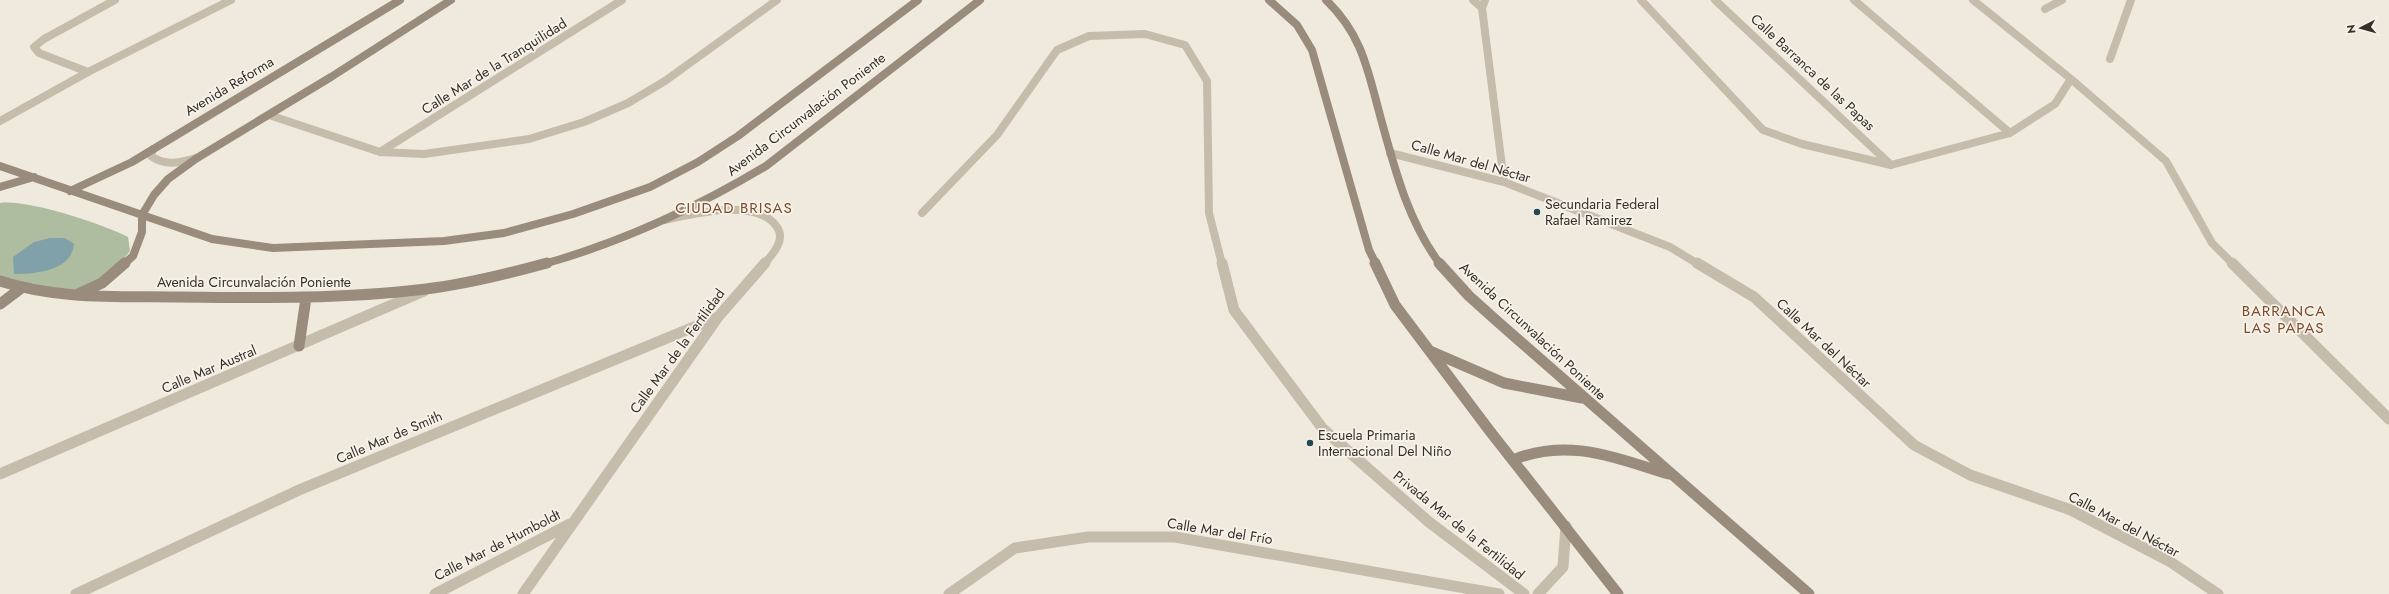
<svg xmlns="http://www.w3.org/2000/svg" width="2389" height="594" font-family="Jost,sans-serif">
<rect width="100%" height="100%" fill="#f0eade"/>
<!-- green -->
<path fill="#aebd9f" d="M0,203c28,-4 102,21 128,34l2,14 -15,19 -17,13 -44,12 -54,-19z"/>
<!-- water -->
<path fill="#80a1aa" d="M50,238h15l9,6c-2,27 -39,30 -60,30l-1,-17 21,-15z"/>
<g fill="none" stroke-linecap="round" stroke-linejoin="round">
<!-- minor-far1 -->
<path stroke="#c6bcab" stroke-width="8" d="M1473,0l9,8
M1485,0l-3,8 22,174
M1641,0l122,130 39,14 89,21 119,-32 45,-29 16,-25
M1715,0l176,165
M1854,0l156,133
M1973,0l98,79 95,82 46,82 21,21
M2045,9l17,-9
M2110,59l21,-59
M88,72l-49,-19 -5,-6 10,-8 71,-39
M269,115l111,37 44,2 105,-15 55,-17 44,-19 37,-22 112,-81
M0,121l88,-49 143,-72
M380,152l242,-152
M1390,153l114,29 166,65 28,17
M922,213l75,-78 60,-85 32,-14 56,-2 40,11 22,36 2,132 13,51
M664,220c30,-6 93,-23 113,7 9,13 -4,27 -13,37"/>
<!-- minor -->
<path stroke="#c6bcab" stroke-width="11" d="M1222,263l12,47 89,119 106,93 95,72
M1697,263l57,34 160,148 56,30 101,35 98,51 49,33
M2232,263l157,156
M0,474l424,-183
M76,594l223,-104 419,-173
M435,594l135,-70
M523,594l195,-277 47,-54"/>
<!-- tertiary-far1 -->
<path stroke="#c6bcab" stroke-width="8" d="M153,149l-2,7c15,11 30,6 46,2"/>
<!-- tertiary -->
<path stroke="#c6bcab" stroke-width="11" d="M949,594l66,-46 73,-11h87l324,57
M1538,594l25,-27 3,-41"/>
<!-- secondary-far1 -->
<path stroke="#9a8c7c" stroke-width="8" d="M1269,0l28,25 15,25 57,200 7,14
M1326,0c37,35 42,72 55,119 14,51 27,102 59,145
M0,166l212,73 61,9 171,-7 60,-8 69,-19 77,-27 48,-25 40,-26 180,-136
M0,187l34,-10
M70,191l62,-29 268,-162
M124,264l9,-8 9,-24v-17l12,-20 14,-16 29,-21 134,-81 120,-77
M544,264c78,-22 152,-56 222,-98l214,-166"/>
<!-- secondary -->
<path stroke="#9a8c7c" stroke-width="11" d="M1375,263l20,42 94,125 129,164
M1439,263l30,33 29,26 311,272
M0,281c59,19 118,15 179,16 83,1 165,2 247,-8 41,-5 81,-15 121,-26
M78,294l24,-11 23,-20
M0,304l20,-15
M299,346l7,-48
M1430,351l74,32 78,15
M1513,460c55,-23 102,-2 156,14"/>
</g>
<!-- markers -->
<g fill="#234852" stroke="#f8f3ea" stroke-width="1.5">
<circle cx="1537" cy="212" r="4"/>
<circle cx="1310" cy="443" r="4"/>
</g>
<g text-anchor="middle" stroke-width="3.5" stroke-linejoin="round" paint-order="stroke">
<!-- street labels -->
<g font-size="14" fill="#352f29" stroke="#f8f3ea">
<text transform="translate(494 66) rotate(-32)" y="5">Calle Mar de la Tranquilidad</text>
<text transform="translate(1813 72) rotate(43)" y="5">Calle Barranca de las Papas</text>
<text transform="translate(229 86) rotate(-31)" y="5">Avenida Reforma</text>
<text transform="translate(806 114) rotate(-37)" y="5">Avenida Circunvalación Poniente</text>
<text transform="translate(1471 161) rotate(16)" y="5">Calle Mar del Néctar</text>
<text x="254" y="287">Avenida Circunvalación Poniente</text>
<text transform="translate(1533 331) rotate(43)" y="5">Avenida Circunvalación Poniente</text>
<text transform="translate(1824 343) rotate(43)" y="5">Calle Mar del Néctar</text>
<text transform="translate(677 351) rotate(-54)" y="5">Calle Mar de la Fertilidad</text>
<text transform="translate(209 369) rotate(-23)" y="5">Calle Mar Austral</text>
<text transform="translate(389 437) rotate(-23)" y="5">Calle Mar de Smith</text>
<text transform="translate(2124 524) rotate(28)" y="5">Calle Mar del Néctar</text>
<text transform="translate(1459 525) rotate(39)" y="5">Privada Mar de la Fertilidad</text>
<text transform="translate(1220 531) rotate(9)" y="5">Calle Mar del Frío</text>
<text transform="translate(497 545) rotate(-27)" y="5">Calle Mar de Humboldt</text>
</g>
<!-- poi labels -->
<g font-size="14" fill="#352f29" stroke="#f8f3ea" text-anchor="start">
<text x="1545" y="209">Secundaria Federal<tspan x="1545" dy="16">Rafael Ramirez</tspan></text>
<text x="1318" y="440">Escuela Primaria<tspan x="1318" dy="16">Internacional Del Niño</tspan></text>
</g>
<!-- neighbourhood labels -->
<g font-size="15" letter-spacing="1" fill="#7b4b2b" stroke="#f8f3ea">
<text x="734" y="213">CIUDAD BRISAS</text>
<text x="2284" y="316">BARRANCA<tspan x="2284" dy="17">LAS PAPAS</tspan></text>
</g>
</g>
<!-- north arrow -->
<g transform="translate(2361 28) rotate(264)" stroke="#f8f3ea" stroke-width="3" paint-order="stroke">
<path d="M0-3L7 15L0 10L-7 15Z" fill="#352f29"/>
<text y="-6" font-size="11" font-weight="bold" text-anchor="middle" fill="#352f29">N</text>
</g>
</svg>
